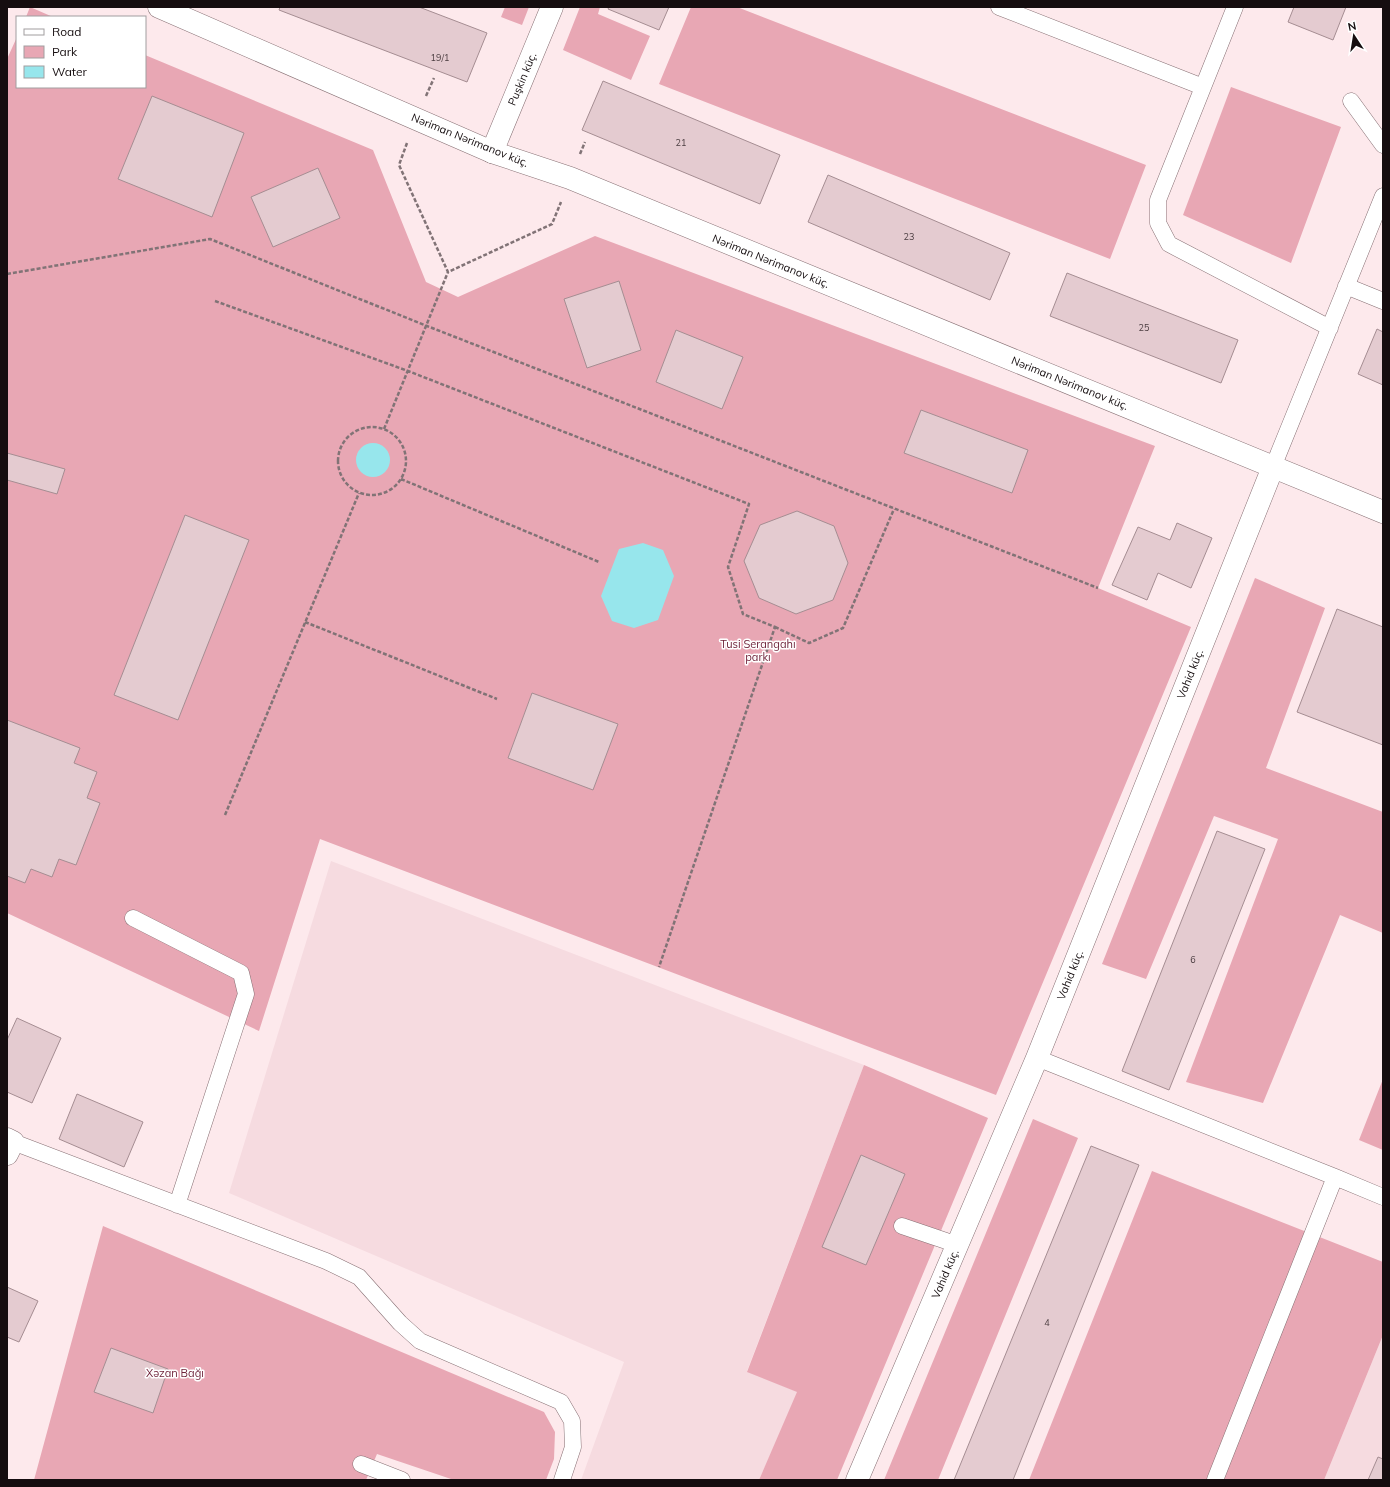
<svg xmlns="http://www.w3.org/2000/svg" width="1390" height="1487" font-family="Mulish,sans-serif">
<rect width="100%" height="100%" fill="#fde9ec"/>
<!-- built -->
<path fill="#f6dbe0" d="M331,861l533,204 -117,306 51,21 -39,88h-178l43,-118 -395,-169z
M1383,1335v145h-59z"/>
<!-- green -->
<path fill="#e8a7b4" d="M30,7l23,10h-27z
M505,7h24l-7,18 -21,-8z
M580,7h20l-2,7 52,22 -19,44 -68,-30z
M691,7h46l409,158 -36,94 -451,-175z
M17,37v50h128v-32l228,95 53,132 32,15 137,-61 560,210 -57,142 93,39 -195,468 -676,-256 -61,192 -252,-118v-854z
M1231,87l110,40 -50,136 -108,-48z
M1255,578l70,30 -59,160 117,44v121l-43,-18 -77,188 -77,-21 92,-243 -64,-23 -68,163 -44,-15z
M864,1065l124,53 -151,362h-78l38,-88 -50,-20z
M1383,1079v71l-24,-10z
M1033,1119l45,19 -140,342h-54z
M1152,1171l231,91v73l-59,145h-295z
M103,1226l441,186 11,20 -1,27 -8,21h-92l-77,-26 -11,26h-332z"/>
<!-- water -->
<path fill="#97e6ec" d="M356 460a17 17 0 1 1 34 0a17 17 0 1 1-34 0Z
M643,543l20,7 11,26 -16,44 -24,8 -22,-7 -11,-25 18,-47z"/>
<!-- building -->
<path fill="#e4cbd0" stroke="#a58d92" d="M280,7h139l68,26 -20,49 -188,-72z
M609,7h60l-10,23 -51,-21z
M1294,7h52l-13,33 -45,-18z
M603,81l177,74 -20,49 -178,-74z
M152,96l92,37 -32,84 -94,-38z
M318,168l22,50 -67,29 -22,-50z
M828,175l182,78 -20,47 -182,-78z
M1067,273l171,67 -17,43 -171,-67z
M619,281l22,69 -54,18 -23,-69z
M1377,329l6,3v53l-25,-11z
M676,330l67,27 -21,52 -66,-27z
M921,410l107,40 -16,43 -108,-40z
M7,453l58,16 -8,25 -50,-14z
M797,511l37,15 14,37 -15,37 -37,14 -37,-16 -15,-37 16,-36z
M185,515l64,25 -71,180 -64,-25z
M1177,523l35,15 -21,50 -33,-15 -11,27 -35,-15 26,-58 32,13z
M1337,609l46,18v118l-86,-33z
M532,693l86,31 -25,66 -85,-32z
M7,720l73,28 -6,15 23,9 -10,26 13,5 -24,62 -17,-6 -7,18 -21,-8 -6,14 -18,-7z
M1217,831l48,18 -96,241 -47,-19z
M17,1018l44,20 -29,65 -25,-11v-52z
M77,1094l66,28 -19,45 -65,-28z
M1091,1146l48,19 -126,315h-59z
M861,1155l44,19 -39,91 -44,-18z
M7,1287l31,14 -19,41 -12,-5z
M111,1348l57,21 -15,44 -59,-21z
M1378,1457l5,2v21h-15z"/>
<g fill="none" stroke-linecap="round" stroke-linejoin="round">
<!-- lane casing -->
<g stroke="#887175" stroke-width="17">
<path id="lane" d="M999,7l204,80
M1235,7l-77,193v23l11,21 161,84
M1351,101l32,44
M1346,286l37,15
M1273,467l110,-271
M133,918l108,55 5,21 -69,211
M1037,1058l298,119 48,20
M13,1142l313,119 33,16 41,46 20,18 141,61 11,19 1,26 -11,33
M902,1226l56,19
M361,1464l41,16
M1215,1480l120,-303"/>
</g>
<!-- street casing -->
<g stroke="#887175" stroke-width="23">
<path id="street" d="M492,152l60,-145
M7,1139l6,3 -6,12
M857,1480l180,-422 236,-591"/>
</g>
<!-- secondary casing -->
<g stroke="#887175" stroke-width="23">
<path id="secondary" d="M159,7l333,145 78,26 813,334"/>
</g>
<!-- path -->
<path stroke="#817376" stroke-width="2.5" stroke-dasharray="4 2" stroke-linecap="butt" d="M426,96l8,-18
M407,143l-8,22 49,107 104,-48 9,-22
M580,154l5,-12
M7,274l203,-35 217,87 671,262
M215,301l193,70 341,133 -21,63 15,47 32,13 -116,340
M338 461a34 34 0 1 1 68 0a34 34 0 1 1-68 0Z
M384,429l64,-157
M401,479l198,83
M305,622l192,77
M775,627l34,16 34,-15 51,-119
M225,815l134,-322"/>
<!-- lane -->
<use href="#lane" stroke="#fff" stroke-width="16"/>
<!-- street -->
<use href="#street" stroke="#fff" stroke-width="22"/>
<!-- secondary -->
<use href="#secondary" stroke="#fff" stroke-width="22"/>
</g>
<g text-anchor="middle" stroke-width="3" stroke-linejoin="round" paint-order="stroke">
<!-- number labels -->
<g font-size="9" fill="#493c3f">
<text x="440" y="61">19/1</text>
<text x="681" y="146">21</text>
<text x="909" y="240">23</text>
<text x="1144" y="331">25</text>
<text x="1193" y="963">6</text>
<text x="1047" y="1326">4</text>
</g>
<!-- street labels -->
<g font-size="11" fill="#150d0f" stroke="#fff">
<text transform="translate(522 79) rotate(-67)" y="4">Puşkin küç.</text>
<text transform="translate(470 140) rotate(22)" y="4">Nəriman Nərimanov küç.</text>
<text transform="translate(771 261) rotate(22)" y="4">Nəriman Nərimanov küç.</text>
<text transform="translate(1070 383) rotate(22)" y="4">Nəriman Nərimanov küç.</text>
<text transform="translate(1190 674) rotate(-68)" y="4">Vahid küç.</text>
<text transform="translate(1070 975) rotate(-68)" y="4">Vahid küç.</text>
<text transform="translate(945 1274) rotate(-67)" y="4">Vahid küç.</text>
</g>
<!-- park labels -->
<g font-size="11" fill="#70243b" stroke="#fff">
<text x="758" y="648">Tusi Serangahı<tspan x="758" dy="13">parkı</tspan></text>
<text x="175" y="1377">Xəzan Bağı</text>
</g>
</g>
<!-- border -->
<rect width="1390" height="1487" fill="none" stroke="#150d0f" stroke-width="16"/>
<!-- legend -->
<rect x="16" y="16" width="130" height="72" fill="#ffffff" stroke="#a19e9f"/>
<rect x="24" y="29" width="20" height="6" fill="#ffffff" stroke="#a19e9f"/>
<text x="52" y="36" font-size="12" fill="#150d0f">Road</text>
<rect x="24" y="46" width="20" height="12" fill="#e8a7b4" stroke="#a19e9f"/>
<text x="52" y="56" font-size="12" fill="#150d0f">Park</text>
<rect x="24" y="66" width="20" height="12" fill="#97e6ec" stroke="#a19e9f"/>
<text x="52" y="76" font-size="12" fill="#150d0f">Water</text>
<!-- north arrow -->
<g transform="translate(1354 36) rotate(348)" stroke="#ffffff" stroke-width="3" paint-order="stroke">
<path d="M0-3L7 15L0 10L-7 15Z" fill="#150d0f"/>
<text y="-6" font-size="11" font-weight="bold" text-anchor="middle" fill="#150d0f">N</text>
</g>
</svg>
